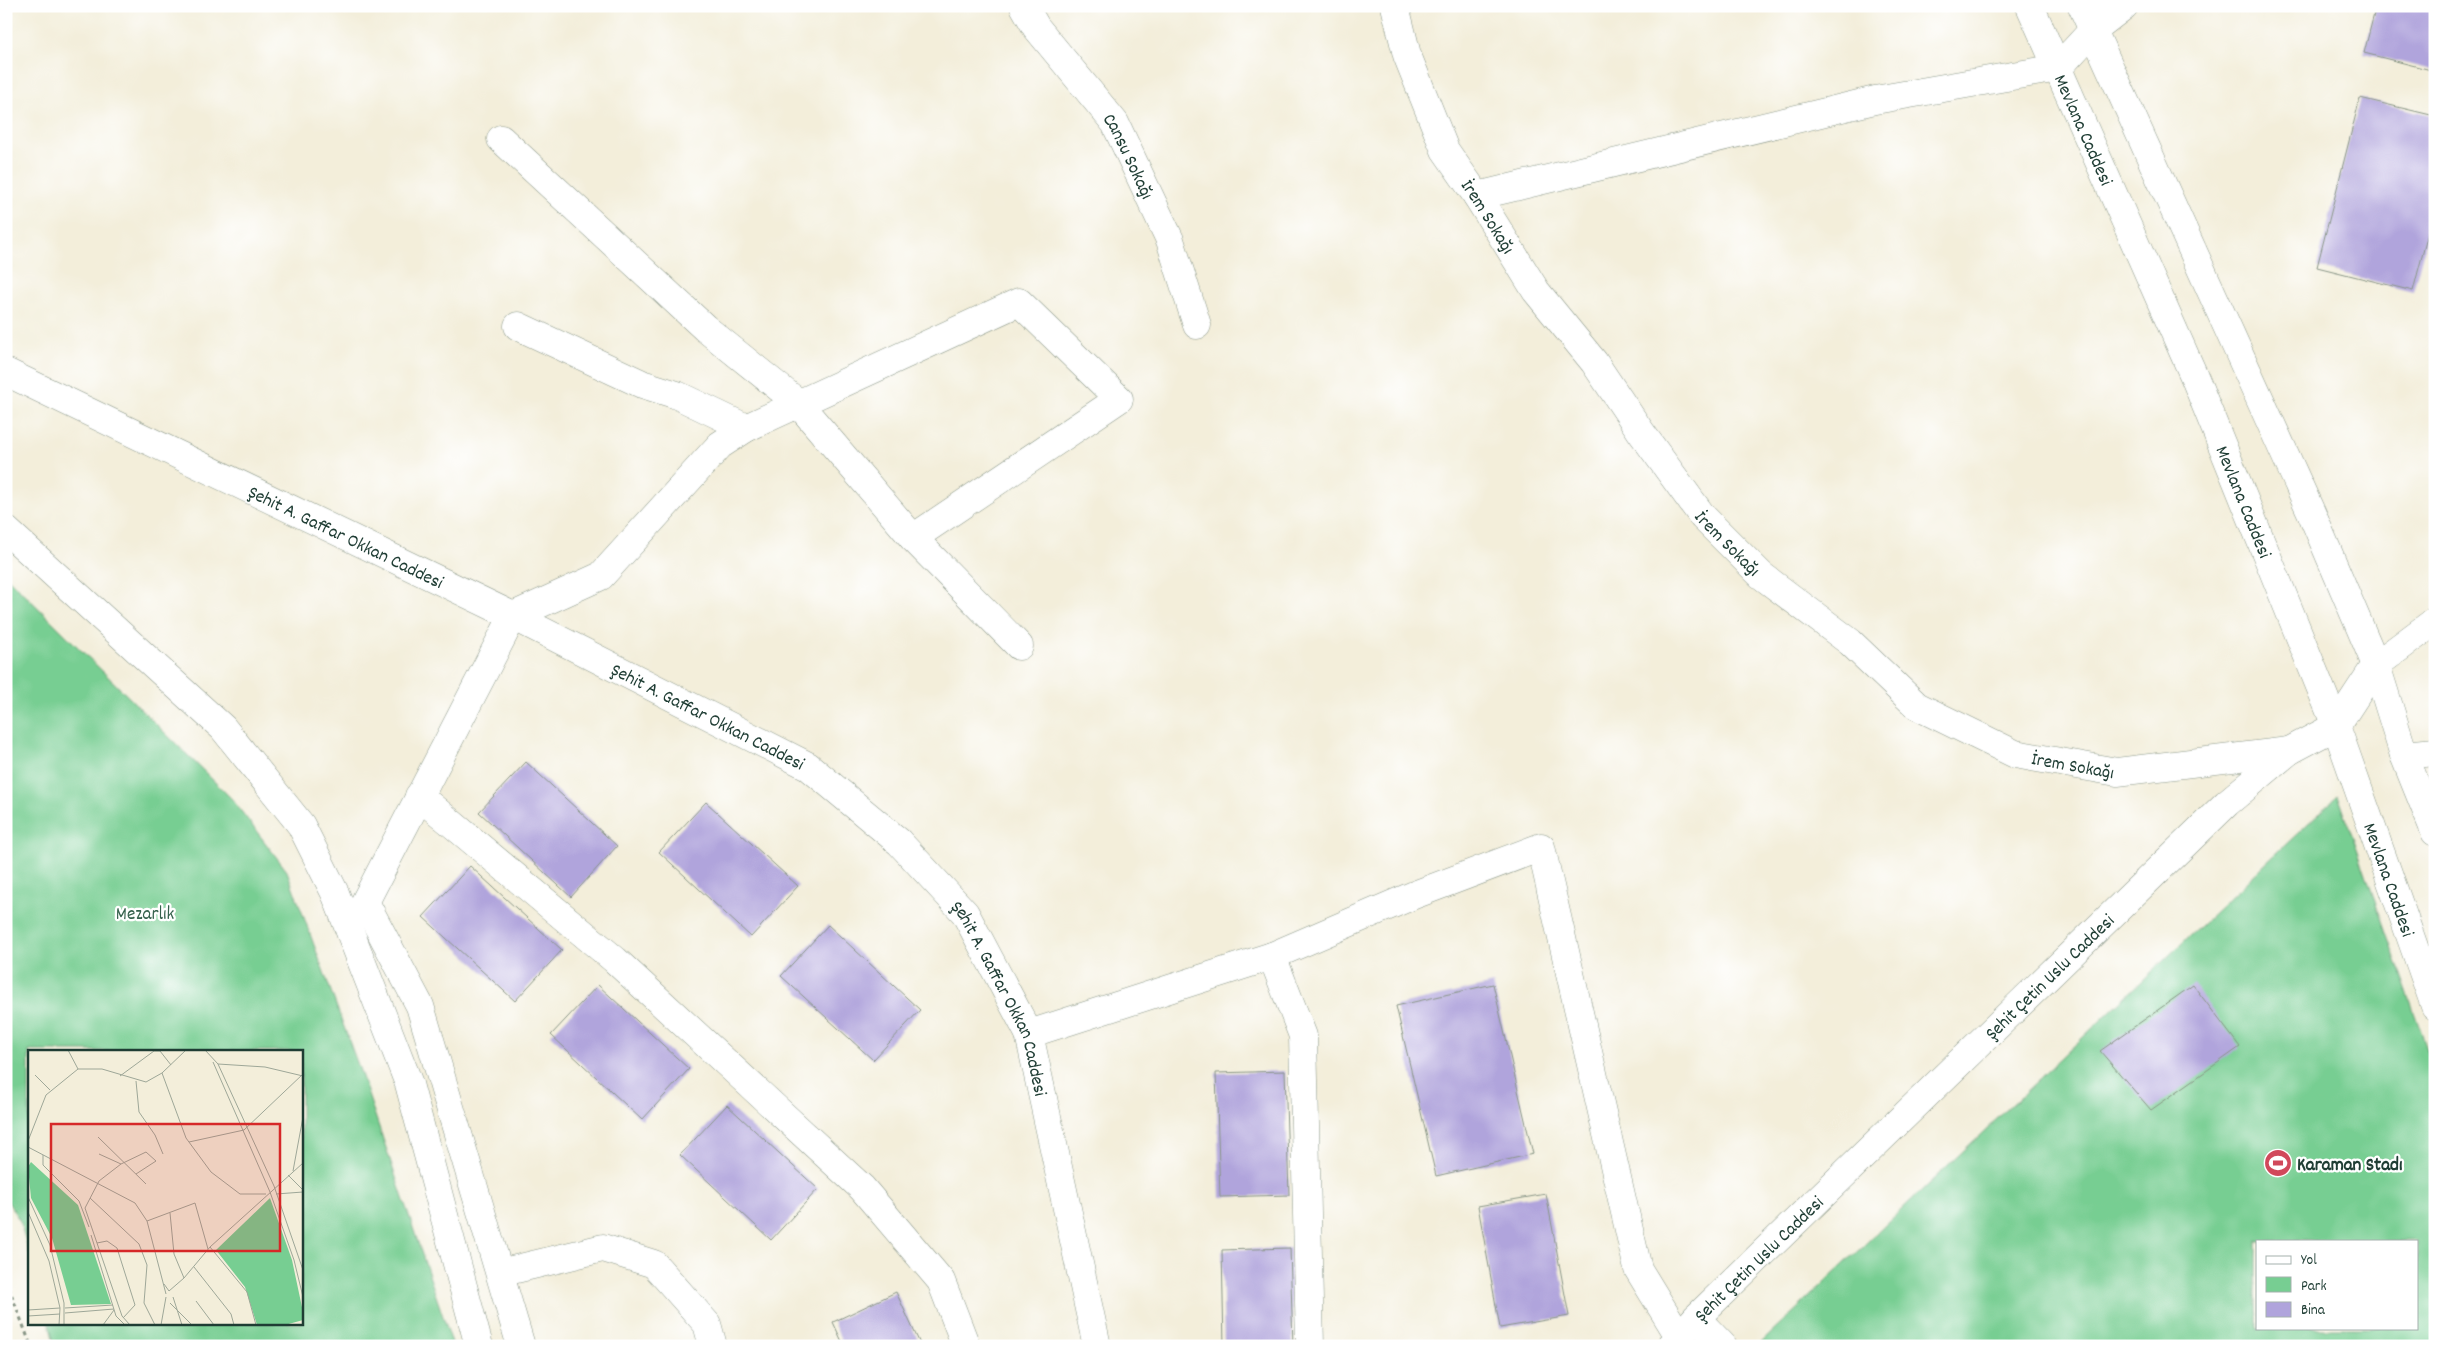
<svg xmlns="http://www.w3.org/2000/svg" width="2441" height="1352" font-family="Dekko,sans-serif">
<rect width="100%" height="100%" fill="#fff"/>
<filter id="ink" filterUnits="userSpaceOnUse"><feTurbulence type="fractalNoise" baseFrequency=".02" numOctaves="2"/><feDisplacementMap in="SourceGraphic" scale="10" xChannelSelector="R" yChannelSelector="G"/><feConvolveMatrix kernelMatrix="1 2 1 2 8 2 1 2 1" color-interpolation-filters="sRGB"/></filter>
<filter id="wash" filterUnits="userSpaceOnUse"><feTurbulence type="fractalNoise" baseFrequency=".0096" numOctaves="4" result="noise"/><feDisplacementMap in="SourceGraphic" scale="20" xChannelSelector="R" yChannelSelector="G"/><feGaussianBlur stdDeviation="1.12" result="paint"/><feColorMatrix in="noise" values="0 0 0 0 0 0 0 0 0 0 0 0 0 0 0 0 0 1.4 0 .05"/><feComposite in="paint" operator="in"/></filter>
<g filter="url(#wash)">
<rect width="100%" height="100%" fill="#f3eeda"/>
<!-- green -->
<path fill="#77ce92" stroke="#4b8663" fill-rule="evenodd" d="M6,576l225,222 56,73 72,197 94,278h-398l-6,-23h252v-272h-272v202l-9,-32 -14,-22z
M2338,795l97,277v274h-672l-2,-3zM2257,1241h160v87h-160z"/>
<g id="blocks">
<!-- building -->
<path fill="#b0a4dc" d="M2376,6h59v65l-71,-18z
M2360,98l75,18v90l-22,85 -96,-24z
M526,762l91,84 -46,51 -92,-85z
M706,802l92,84 -47,51 -92,-85z
M470,866l92,84 -47,51 -92,-84z
M828,925l92,85 -47,50 -92,-84z
M1493,984l40,170 -97,22 -40,-170z
M598,985l91,84 -47,51 -91,-85z
M2193,985l47,62 -89,63 -51,-59z
M1285,1071l4,124 -69,2 -4,-124z
M727,1105l91,84 -47,51 -91,-85z
M1546,1194l23,122 -69,12 -22,-122z
M1290,1248l3,98h-69l-2,-96z
M896,1292l25,54h-77l-11,-24z"/>
</g>
</g>
<g filter="url(#ink)">
<use href="#blocks" fill-opacity="0" stroke="#899687" stroke-width="1"/>
<g fill="none" stroke-linecap="round" stroke-linejoin="round">
<!-- minor casing -->
<g stroke="#899687" stroke-width="29">
<g id="minor">
<path id="s1" d="M1024,6l12,21 79,96 55,117 27,85"/>
<path id="s2" d="M1395,6l12,49 38,95 32,46 59,95 58,71 47,70 62,85 58,58 89,67 67,64 98,48 102,18 172,-21"/>
<path id="s3" d="M2030,6l164,370 142,350 99,280"/>
<path d="M2082,6l229,506 65,153 28,90 31,77"/>
<path d="M501,139l204,189 92,74 116,136 106,108"/>
<path d="M1477,196l398,-96 183,-32 35,-38 31,-24"/>
<path d="M518,326l124,58 35,11 69,33"/>
<path id="s4" d="M6,372l507,244 295,150 91,76 66,71 64,121 68,312"/>
<path d="M6,530l217,198 78,97 34,68 74,191 70,262"/>
<path d="M2404,755l31,-3"/>
<path d="M419,796l196,164 247,228 79,93 25,65"/>
<path d="M1272,956l31,80 7,310"/>
<path d="M1029,1034l243,-78 142,-61 127,-48 97,422 41,67"/>
<path d="M500,1273l103,-25 51,16 53,60 6,22"/>
<path d="M1696,1318l27,28"/>
<path d="M521,1346l-101,-340 -55,-104 148,-286 88,-40 119,-131 26,-17 273,-126 100,97 -206,139"/>
<path id="s5" d="M1671,1346l25,-28 531,-515 62,-52 47,-25 40,-61 59,-44"/>
</g>
</g>
<!-- path -->
<path stroke="#899687" stroke-width="3" stroke-dasharray="4 4" stroke-linecap="butt" d="M6,1280l25,66"/>
<!-- minor -->
<use href="#minor" stroke="#fff" stroke-width="28"/>
</g>
</g>
<!-- icons -->
<defs>
<g id="stadium-disc" transform="scale(1.4375)"><circle r="9.5" fill="#d1495b" stroke="#fff"/><path d="M0-5a6.5 5 0 1 0 0 10a6.5 5 0 1 0 0-10ZM-3.5-1.8h7v3.6h-7Z" fill="#fff"/></g>
</defs>
<g fill-rule="evenodd">
<use href="#stadium-disc" x="2278" y="1163"/>
</g>
<g text-anchor="middle" stroke-width="4.5" stroke-linejoin="round" paint-order="stroke">
<!-- street labels -->
<g font-size="19" fill="#1f3d34" stroke="#fff">
<text dy="7" stroke="none"><textPath href="#s3" startOffset="135">Mevlana Caddesi</textPath></text>
<text dy="7" stroke="none"><textPath href="#s1" startOffset="184">Cansu Sokağı</textPath></text>
<text dy="7" stroke="none"><textPath href="#s2" startOffset="232">İrem Sokağı</textPath></text>
<text dy="7" stroke="none"><textPath href="#s3" startOffset="540">Mevlana Caddesi</textPath></text>
<text dy="7" stroke="none"><textPath href="#s4" startOffset="378">Şehit A. Gaffar Okkan Caddesi</textPath></text>
<text dy="7" stroke="none"><textPath href="#s2" startOffset="638">İrem Sokağı</textPath></text>
<text dy="7" stroke="none"><textPath href="#s4" startOffset="782">Şehit A. Gaffar Okkan Caddesi</textPath></text>
<text dy="7" stroke="none"><textPath href="#s2" startOffset="1056">İrem Sokağı</textPath></text>
<text dy="7" stroke="none"><textPath href="#s3" startOffset="945">Mevlana Caddesi</textPath></text>
<text dy="7" stroke="none"><textPath href="#s5" startOffset="529">Şehit Çetin Uslu Caddesi</textPath></text>
<text dy="7" stroke="none"><textPath href="#s4" startOffset="1202">Şehit A. Gaffar Okkan Caddesi</textPath></text>
<text dy="7" stroke="none"><textPath href="#s5" startOffset="124">Şehit Çetin Uslu Caddesi</textPath></text>
</g>
<!-- park labels -->
<g font-size="19" fill="#35614c" stroke="#fff">
<text x="145" y="919">Mezarlık</text>
</g>
<!-- poi labels -->
<g font-size="19" font-weight="bold" fill="#1f3d34" stroke="#fff" text-anchor="start">
<text x="2297" y="1170">Karaman Stadı</text>
</g>
</g>
<!-- overview -->
<g transform="translate(28 1050)">
<rect width="275" height="275" fill="#f3eeda"/>
<path d="M3,112l47,43 33,99 -40,1 -19,-67 -21,-40 -3,-31zM242,148l22,62 11,52v8l-18,5h-28l-12,-38 -29,-37z" fill="#77ce92"/>
<path fill="none" stroke="#9ea798" stroke-width="1" d="M40,0l10,19M177,0l13,14 47,3 38,9M185,12l57,130 24,68 9,37M190,14l56,122 29,84M134,23l24,65 25,34 29,22h26M7,25l15,15M92,26l34,-25h6l11,14M108,31l3,31 16,23 8,19M70,87l48,47M0,91l18,-46 32,-26h24l44,13 16,-9 24,-23M161,92l55,-12 59,-56M0,97l107,56 12,18 19,73M71,104l22,10M15,105v10l36,36 10,26M265,121l10,-54M260,125l15,15M248,144l27,-2M0,147l22,48 14,58v22M62,148l49,46 8,21 -3,38 11,22M0,162l21,49 11,47 -1,17M142,163l4,41 10,24M119,171l48,-18 13,46M63,185l25,81 9,9M69,193l10,-2 10,7 18,57 -12,13M182,197l37,45 9,33M166,217l37,47 3,11M136,234l5,7 15,-13 26,-31 93,-84M145,247l9,28M168,251l18,24M142,253l22,22M37,258l48,-3M0,260l32,-2M37,263l49,-4M0,266l32,-2M75,275l11,-15M102,275l-8,-9 -37,-108 14,-27 22,-17 25,-12 10,9 -20,13M133,275l5,-28"/>
<path fill="#d62828" fill-opacity="0.15" stroke="#d62828" stroke-width="2.5" d="M23,74h229v127h-229z"/>
<rect width="275" height="275" fill="none" stroke="#1f3d34" stroke-width="2.5"/>
</g>
<!-- margin -->
<rect width="2441" height="1352" fill="none" stroke="#fff" stroke-width="25"/>
<!-- legend -->
<rect x="2256" y="1240" width="162" height="90" fill="#ffffff" stroke="#a5b1ae"/>
<rect x="2266" y="1256" width="25" height="8" fill="#ffffff" stroke="#a5b1ae"/>
<text x="2301" y="1264" font-size="15" fill="#1f3d34">Yol</text>
<rect x="2266" y="1277" width="25" height="15" fill="#77ce92" stroke="#a5b1ae"/>
<text x="2301" y="1290" font-size="15" fill="#1f3d34">Park</text>
<rect x="2266" y="1302" width="25" height="15" fill="#b0a4dc" stroke="#a5b1ae"/>
<text x="2301" y="1314" font-size="15" fill="#1f3d34">Bina</text>
</svg>
